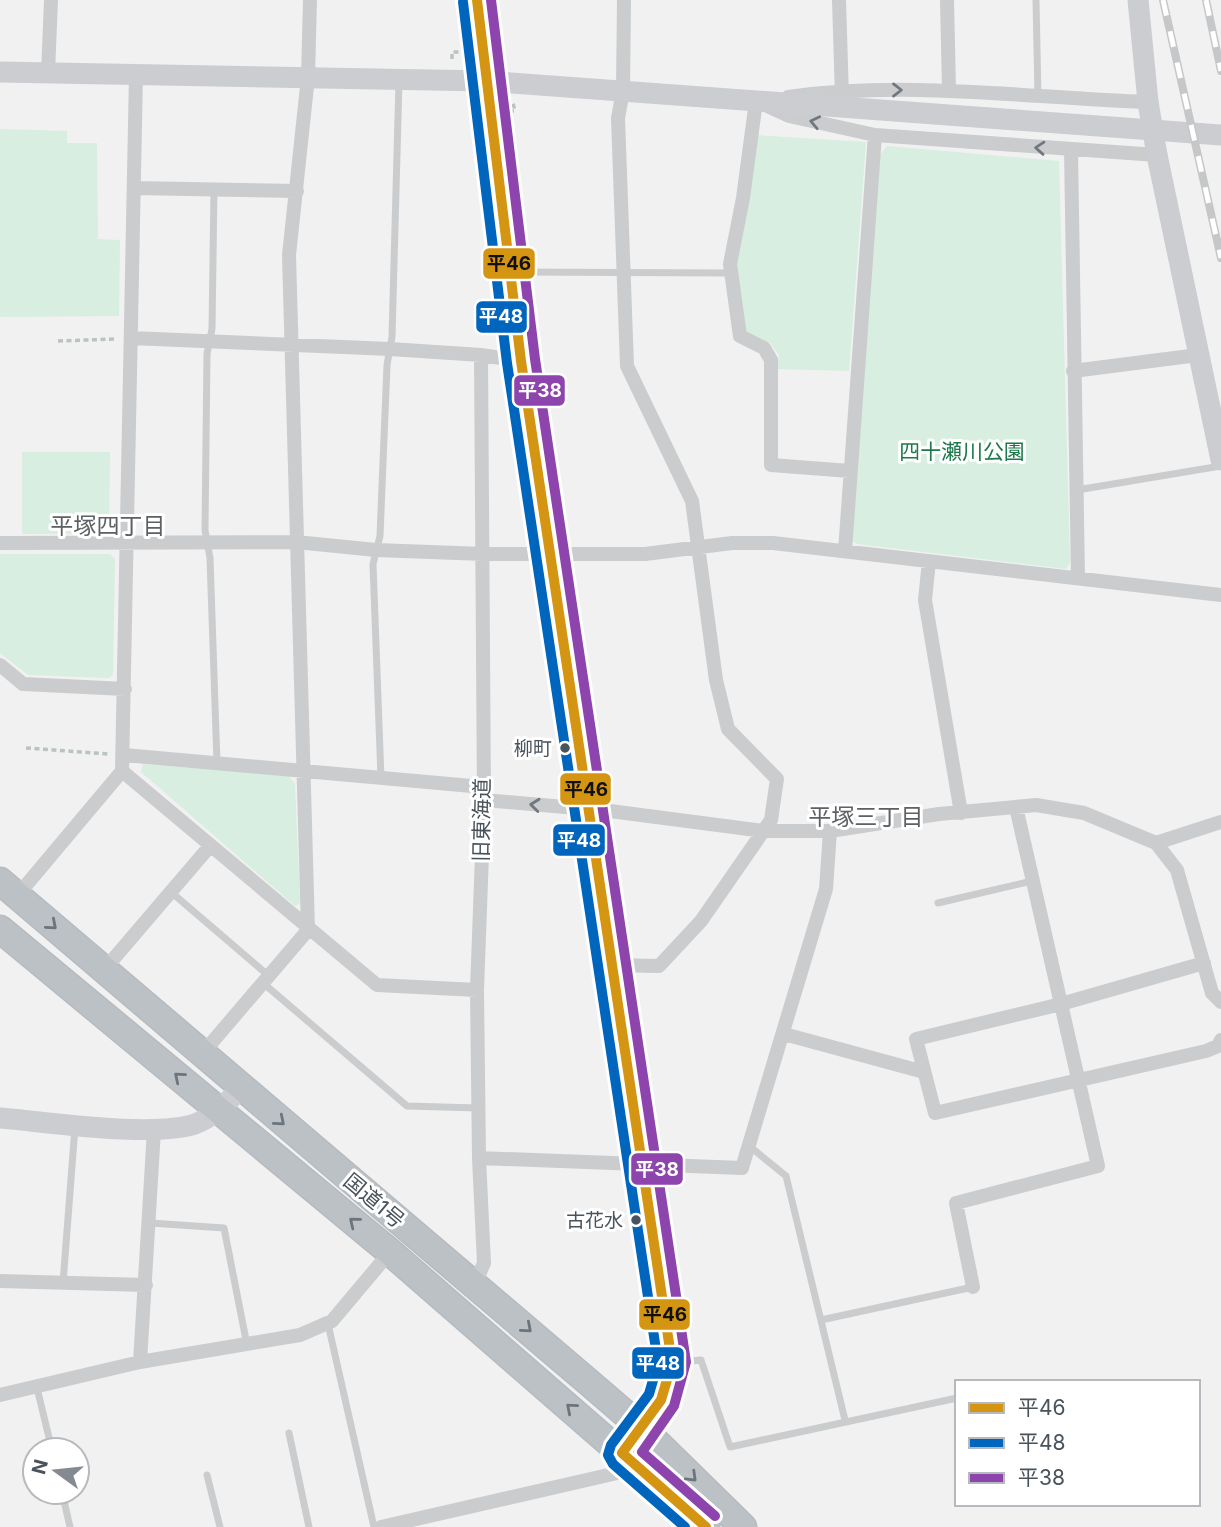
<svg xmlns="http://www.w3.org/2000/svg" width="1221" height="1527" font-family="Inter,'Noto Sans JP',sans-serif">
<rect width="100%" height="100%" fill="#f1f1f1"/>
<!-- green -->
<path fill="#d7eee0" d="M0,129l67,2v12h30l1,96 22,1 -1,76 -119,1z
M756,135l110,7 -17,229 -72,-2 2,-14 -9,-12 -25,-11 -11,-62z
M887,146l172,15 11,401 -4,7 -209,-25 -6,-4 29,-385z
M22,452h88l-1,82h-87z
M0,554h110l5,5 -2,116 -4,3 -81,-3 -28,-22z
M143,764l146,12 6,8 5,119 -5,3 -154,-134z"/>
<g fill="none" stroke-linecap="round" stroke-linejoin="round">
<!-- highway casing -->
<g stroke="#b6bbc0" stroke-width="29">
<path id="highway" d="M0,881l593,505 50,43 100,98
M0,929l390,323 316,275"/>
</g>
<!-- path -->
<path stroke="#b9c4c1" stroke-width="3.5" stroke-dasharray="5 3.5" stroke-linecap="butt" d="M452,59v-7h7
M509,111h6l-2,-8
M58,341l58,-2
M26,748l82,6"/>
<!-- lane -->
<path stroke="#cbccce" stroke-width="7" d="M1036,0l2,97
M214,189l-2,140 -5,25 -2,176 5,28 7,205
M514,272l216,1
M1077,490l144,-24
M381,778l-8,-214 7,-28 7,-171 5,-28 7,-256
M171,892l98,84
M938,903l94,-22
M263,983l144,123 71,2
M748,1145l38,31 59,244
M150,1223l74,5 23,117
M63,1283l12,-156
M821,1320l152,-33
M328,1324l46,203
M673,1363l28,-3 29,87 227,-49
M37,1388l15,62
M289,1433l20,94
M207,1475l13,52
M62,1492l8,35"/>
<!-- street -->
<path stroke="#cbccce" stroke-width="14" d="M839,0l3,97
M947,0l2,90
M48,73l3,-73
M788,97c120,-17 240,1 360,5
M756,101l-13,97 -13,66 10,72 24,12 7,12v105l79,6
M765,105l24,11 86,19 282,20
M1071,150l7,428
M134,188l163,3
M131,338l259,11 91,6 40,6
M1073,371l125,-16
M0,543l296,-1 80,8 108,4h161l87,-11h41l448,52
M845,551l30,-416
M929,561l-4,39 36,213
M0,665l23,19 102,5
M124,755l359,32
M122,771l255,214 100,5
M484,800l126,11 154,20h66l109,-17 97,-9 48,8 72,30 65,-21
M1156,843l21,27 35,123 9,9
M17,896l105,-125 14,-696
M1204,963l-143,41 -145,35 19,74 271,-62 12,-5 3,-6
M610,965l49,1 42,-45 70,-101 6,-41 -49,-50 -12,-49 -24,-179 -65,-135 -9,-248 5,-27 1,-91
M104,970l106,-124
M784,1034l140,38
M202,1054l106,-124 -19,-675 19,-178 2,-77
M479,1158l263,10 84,-279 4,-58
M0,1281l146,4
M475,1284l9,-21 -5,-105 -2,-168 7,-190 -3,-445
M973,1287l-17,-84 142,-37 -82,-359
M140,1362l14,-232
M0,1395l140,-33 160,-27 32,-14 58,-69
M381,1527l258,-59"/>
<!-- secondary -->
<path stroke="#cbcdd0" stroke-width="21" d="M477,0l44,361 119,803 32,199c-2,36 -27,64 -50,90
M1138,0l10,102
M0,72l485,9 736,54
M1157,155l64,305
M0,1118c49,4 151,20 195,6 19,-7 32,-22 46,-36"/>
<!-- highway -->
<use href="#highway" stroke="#bcc1c5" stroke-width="26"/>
<!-- rail casing -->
<g stroke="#c6c7c8" stroke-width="8">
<path id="rail" d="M1163,0l58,258
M1206,0l15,71"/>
</g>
<!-- rail -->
<use href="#rail" stroke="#fff" stroke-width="5" stroke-dasharray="16" stroke-linecap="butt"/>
<!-- path-bridge -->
<path stroke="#b9c4c1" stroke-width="3.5" stroke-dasharray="5 3.5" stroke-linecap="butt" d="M510,421l39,-6"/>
<!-- secondary-bridge -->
<path stroke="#cbcdd0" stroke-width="21" d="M1148,102l9,53"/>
<!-- bus-1 casing -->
<g stroke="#fff" stroke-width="16">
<path id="bus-1" d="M477,0l44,361 151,1002 -11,37 -39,53 84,74"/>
</g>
<!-- bus-2 casing -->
<g stroke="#fff" stroke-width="16">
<path id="bus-2" d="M463,2l44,361 151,1000 -9,31 -38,51 -3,10 5,9 72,63"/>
</g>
<!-- bus-3 casing -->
<g stroke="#fff" stroke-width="16">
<path id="bus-3" d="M491,0l44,359 151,1003 -12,44 -32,46 73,64"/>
</g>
<!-- bus-1 -->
<use href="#bus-1" stroke="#d49512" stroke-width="10"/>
<!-- bus-2 -->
<use href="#bus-2" stroke="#0065bd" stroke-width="10"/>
<!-- bus-3 -->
<use href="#bus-3" stroke="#8e44ad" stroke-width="10"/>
</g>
<!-- one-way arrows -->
<defs><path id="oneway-chevron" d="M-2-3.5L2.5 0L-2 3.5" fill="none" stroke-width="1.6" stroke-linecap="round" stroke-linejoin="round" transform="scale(1.75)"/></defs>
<g stroke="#70777e">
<use href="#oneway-chevron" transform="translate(897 90)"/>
<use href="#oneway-chevron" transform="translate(815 122) rotate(-168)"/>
<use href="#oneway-chevron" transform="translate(1040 148) rotate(-176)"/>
<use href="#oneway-chevron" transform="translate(535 805) rotate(-174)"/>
</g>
<g stroke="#6c747c">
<use href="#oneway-chevron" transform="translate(52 925) rotate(41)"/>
<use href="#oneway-chevron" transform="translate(179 1077) rotate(-140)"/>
<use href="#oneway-chevron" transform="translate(280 1121) rotate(40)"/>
<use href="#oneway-chevron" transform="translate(354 1222) rotate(-141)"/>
<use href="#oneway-chevron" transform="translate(527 1328) rotate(41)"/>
<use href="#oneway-chevron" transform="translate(571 1408) rotate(-139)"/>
<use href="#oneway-chevron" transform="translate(692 1477) rotate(44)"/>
</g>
<!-- markers -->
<g fill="#49535c" stroke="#fff" stroke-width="2.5">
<circle cx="565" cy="748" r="6"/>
<circle cx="636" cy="1220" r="6"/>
</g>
<g text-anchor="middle" stroke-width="6" stroke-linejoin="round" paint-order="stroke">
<!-- bus labels -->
<g font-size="19" fill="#49535c" stroke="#fff" text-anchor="end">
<text x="552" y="755">柳町</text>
<text x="623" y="1227">古花水</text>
</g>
<!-- park labels -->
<g font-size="21" fill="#1d794b" stroke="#fff">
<text x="962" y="459">四十瀬川公園</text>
</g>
<!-- street labels -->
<g font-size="21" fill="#49535c" stroke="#fff">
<text transform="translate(482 820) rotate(-89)" y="7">旧東海道</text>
<text transform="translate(374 1201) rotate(40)" y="7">国道1号</text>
</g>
<!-- neighbourhood labels -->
<g font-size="23" fill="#5d6064" stroke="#fff">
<text x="108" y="534">平塚四丁目</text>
<text x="866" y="825">平塚三丁目</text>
</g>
</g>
<g stroke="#fff" stroke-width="2.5">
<rect x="482" y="247" width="54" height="33" rx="7" fill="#d49512"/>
<rect x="475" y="300" width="53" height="34" rx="7" fill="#0065bd"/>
<rect x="513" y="374" width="53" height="33" rx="7" fill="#8e44ad"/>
<rect x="559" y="772" width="53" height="34" rx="7" fill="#d49512"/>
<rect x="552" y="823" width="54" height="34" rx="7" fill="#0065bd"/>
<rect x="630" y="1152" width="54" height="34" rx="7" fill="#8e44ad"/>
<rect x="638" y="1298" width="53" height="33" rx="7" fill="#d49512"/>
<rect x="631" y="1346" width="54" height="34" rx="7" fill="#0065bd"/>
</g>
<g font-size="19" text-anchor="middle" font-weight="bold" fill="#fff">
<text x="501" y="323">平48</text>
<text x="540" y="397">平38</text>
<text x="579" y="847">平48</text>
<text x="657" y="1176">平38</text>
<text x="658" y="1370">平48</text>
</g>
<g font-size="19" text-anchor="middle" font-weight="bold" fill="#111">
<text x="509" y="270">平46</text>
<text x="586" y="796">平46</text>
<text x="665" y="1321">平46</text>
</g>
<!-- legend -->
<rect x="955" y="1380" width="245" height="126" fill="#ffffff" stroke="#b6babe" stroke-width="2"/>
<rect x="969" y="1403" width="35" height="10" fill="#d49512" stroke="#b6babe" stroke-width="2"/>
<text x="1018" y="1415" font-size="21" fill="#49535c">平46</text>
<rect x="969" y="1438" width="35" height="10" fill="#0065bd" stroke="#b6babe" stroke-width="2"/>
<text x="1018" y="1450" font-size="21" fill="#49535c">平48</text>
<rect x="969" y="1473" width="35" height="10" fill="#8e44ad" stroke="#b6babe" stroke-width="2"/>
<text x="1018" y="1485" font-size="21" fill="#49535c">平38</text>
<!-- north arrow -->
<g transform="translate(56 1471) rotate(285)"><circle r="33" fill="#ffffff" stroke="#b6babe" stroke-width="2"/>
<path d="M0-5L12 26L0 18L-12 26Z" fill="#848a90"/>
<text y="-10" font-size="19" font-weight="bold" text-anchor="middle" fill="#49535c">N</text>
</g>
</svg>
